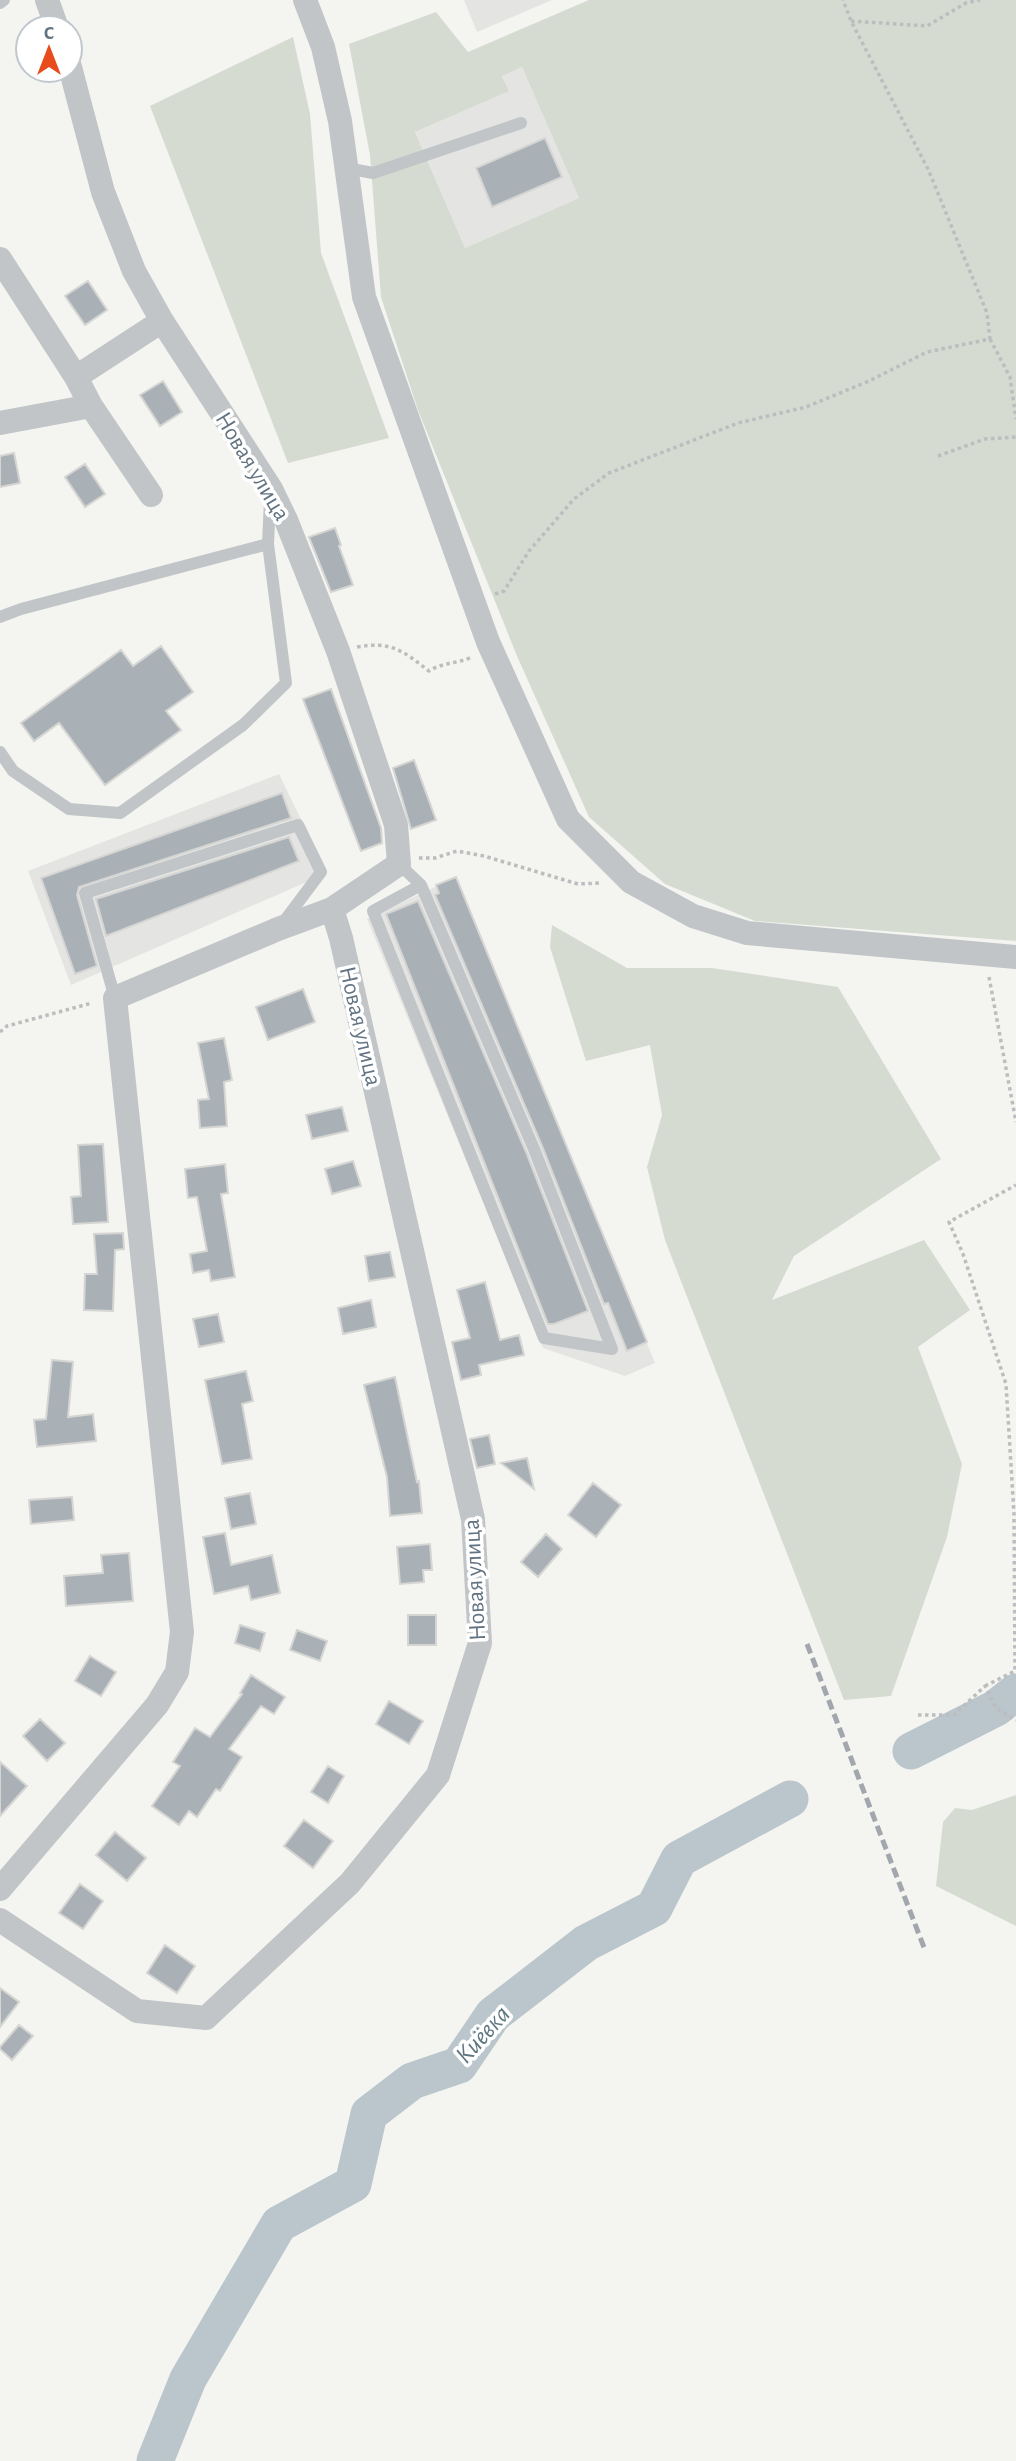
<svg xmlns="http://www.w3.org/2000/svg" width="1016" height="2461" font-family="'Alegreya Sans',sans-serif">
<rect width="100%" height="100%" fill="#f4f4f0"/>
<!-- built -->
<path fill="#e4e5e3" d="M464,0h88l-75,32z
M522,67l57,131 -114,50 -50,-116 93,-41 -6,-16z
M279,774l48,99 -256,112 -43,-114z
M456,877l199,486 -30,13 -82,-28 -176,-429z"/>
<!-- green -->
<path fill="#d5dbd1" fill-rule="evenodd" d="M589,0h427v941l-261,-20 -90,-37 -76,-67 -72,-161 -99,-246 -37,-113 -11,-142 -21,-111 87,-32 32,40zM522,67l57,131 -114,50 -50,-116 94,-41 -7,-15z
M293,37l17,77 11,139 68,185 -101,25 -138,-357z
M552,925l75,43h85l126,19 103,172 -147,97 -22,44 152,-60 46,70 -52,37 44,117 -15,73 -56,159 -47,4 -179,-460 -18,-73 15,-52 -12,-70 -64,16 -36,-114z
M1016,1795v131l-80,-40 7,-64 12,-14 17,2z"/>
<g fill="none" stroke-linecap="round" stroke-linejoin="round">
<!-- river -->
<path stroke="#bac6cb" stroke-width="37" d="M911,1751l85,-43 20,-16
M155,2461l33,-82 91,-155 74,-40 16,-70 43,-33 47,-16 34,-50 93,-72 68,-35 25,-49 111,-60"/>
</g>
<!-- building -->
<path fill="#a9b1b6" stroke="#d5d5d3" stroke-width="2" d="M545,138l17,39 -70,30 -16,-39z
M88,281l19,29 -22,15 -20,-29z
M163,381l19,31 -22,14 -20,-31z
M14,453l6,30 -20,4v-31z
M85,464l20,30 -20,13 -20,-30z
M335,528l6,17 -2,1 14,39 -22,7 -22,-55z
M161,646l32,46 -27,19 15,19 -76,55 -46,-62 -25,18 -13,-18 100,-73 12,16z
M331,689l50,139 1,15 -21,8 -58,-152z
M414,760l22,60 -25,9 -18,-61z
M282,793l9,25 -212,69 -2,8 20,71 -22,8 -34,-96z
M289,837l10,24 -193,75 -10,-37z
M456,877l191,465 -20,9 -19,-48 -4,1 -62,-158 -107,-251 4,-2 -3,-8z
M418,901l108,251 62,159 -34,13h-6l-162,-410z
M303,989l12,33 -47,18 -12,-33z
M224,1038l8,42 -8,2 3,44 -27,2 -2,-28 11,-1 -11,-56z
M342,1107l6,24 -36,8 -6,-24z
M103,1144l5,78 -35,2 -2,-27 10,-1 -3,-51z
M353,1161l8,25 -29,8 -7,-25z
M225,1164l3,29 -7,1 14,83 -24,4 -2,-11 -16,3 -3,-19 17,-3 -10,-54 -9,1 -3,-29z
M123,1233l1,16 -9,1 -2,61 -29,-1 1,-36h12l-3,-40z
M390,1252l5,25 -26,4 -4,-25z
M485,1282l15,58 19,-5 5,20 -45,10 2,10 -20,5 -9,-38 18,-4 -13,-48z
M371,1300l5,27 -33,7 -5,-26z
M218,1314l6,28 -25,5 -6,-28z
M52,1360l21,2 -5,55 25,-3 3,27 -59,6 -3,-27 12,-1z
M246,1371l7,30 -11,3 10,55 -30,5 -17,-84z
M395,1377l22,105 2,-1 3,32 -32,3 -3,-39 -23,-92z
M489,1435l6,29 -18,4 -7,-29z
M527,1458l7,31 -33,-26z
M593,1483l28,22 -25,32 -28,-22z
M250,1493l6,31 -25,5 -6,-31z
M72,1497l2,23 -43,4 -2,-24z
M225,1533l6,32 41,-10 8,38 -29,7 -3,-14 -34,8 -11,-57z
M546,1534l16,15 -24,28 -17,-15z
M430,1544l2,26h-9l1,12 -24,2 -3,-37z
M129,1553l4,48 -67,5 -2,-30 39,-3 -2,-18z
M408,1615h28v30h-28z
M240,1625l25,8 -5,18 -25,-8z
M297,1630l30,11 -7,20 -30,-11z
M90,1656l26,16 -15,24 -26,-15z
M251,1675l34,22 -11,17 -13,-8 -32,43 13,8 -22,34 -4,-2 -19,28 -8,-6 -10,14 -27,-19 28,-40 -7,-4 22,-34 15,9 32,-43 -2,-1z
M389,1701l34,20 -14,23 -33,-20z
M40,1719l25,24 -18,18 -24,-25z
M0,1762l27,24 -27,30z
M328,1766l16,10 -16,27 -17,-11z
M304,1820l29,21 -20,27 -29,-22z
M115,1832l31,26 -19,23 -31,-26z
M80,1884l23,17 -20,28 -24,-16z
M165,1945l30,21 -18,27 -30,-20z
M0,1988l19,14 -19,25z
M19,2025l14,11 -21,24 -12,-11v-2z"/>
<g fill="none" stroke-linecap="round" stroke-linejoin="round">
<!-- path -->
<path stroke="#bbbdbf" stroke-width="3.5" stroke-dasharray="3.5 3.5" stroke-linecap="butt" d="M851,21l76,5 39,-23 14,-3
M990,339l20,38 6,42
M938,456l47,-17 31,-2
M495,594l9,-3 25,-40 45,-52 35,-26 129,-50 68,-16 63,-26 58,-29 63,-13 -3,-26 -59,-144 -77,-148 -8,-21
M357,647c35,-6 46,4 72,24 14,-9 28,-7 43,-14
M419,858h16l22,-7 27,5 94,28 23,-1
M989,977l27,145
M0,1032l7,-6 85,-23
M985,1686l30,-15 -1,-157 -8,-130 -43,-130 -14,-32 67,-37
M918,1715h36l31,-29 11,22 20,12"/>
<!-- service -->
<path stroke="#c1c5c8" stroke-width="12" d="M0,3l4,-3
M346,168l27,5 148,-50
M0,617l21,-8 247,-65
M0,752l13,19 56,38 51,4 123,-88 43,-42 -18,-139 2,-44
M399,864l22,21 113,264 78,200 -68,-11 -171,-427 48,-26
M115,998l-30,-105 213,-68 23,47 -39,52"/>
<!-- minor -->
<path stroke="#c1c5c8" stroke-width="24" d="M47,0l10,28
M305,0l18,47 17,74 24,176 124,345 80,177 63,63 62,34 54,17 269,24
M0,259l76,118
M0,423l91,-17
M151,495l-60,-89 -15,-29 86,-56
M0,1889l157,-184 20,-33 5,-40 -67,-634 163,-69 54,-20 67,-45 -3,-39 -58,-174 -52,-131 -15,-31 -109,-168 -28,-50 -31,-79 -33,-125
M0,1920l137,91 69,7 144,-135 88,-108 42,-132 -7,-124 -132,-581 -9,-29"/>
<!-- rail -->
<path stroke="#a1a7ad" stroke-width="5" stroke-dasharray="10 5" stroke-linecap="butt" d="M807,1644l118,306"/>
</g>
<g text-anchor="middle" stroke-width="7" stroke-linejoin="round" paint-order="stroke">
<!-- street labels -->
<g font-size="24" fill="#627382" stroke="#fff">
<text transform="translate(253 466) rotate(59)" y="8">Новая улица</text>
<text transform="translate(361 1026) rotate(77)" y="8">Новая улица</text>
<text transform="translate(474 1580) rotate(-93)" y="8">Новая улица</text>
</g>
<!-- water labels -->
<g font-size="26" font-style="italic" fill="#5e767f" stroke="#fff">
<text transform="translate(482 2034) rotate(-48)" y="9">Киёвка</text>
</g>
</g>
<!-- north arrow -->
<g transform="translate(49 49)"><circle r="33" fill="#ffffff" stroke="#c0c7cd" stroke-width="2"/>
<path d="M0-5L12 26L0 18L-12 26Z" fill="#e84c1c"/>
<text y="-10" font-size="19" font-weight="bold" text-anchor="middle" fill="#627382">С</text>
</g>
</svg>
